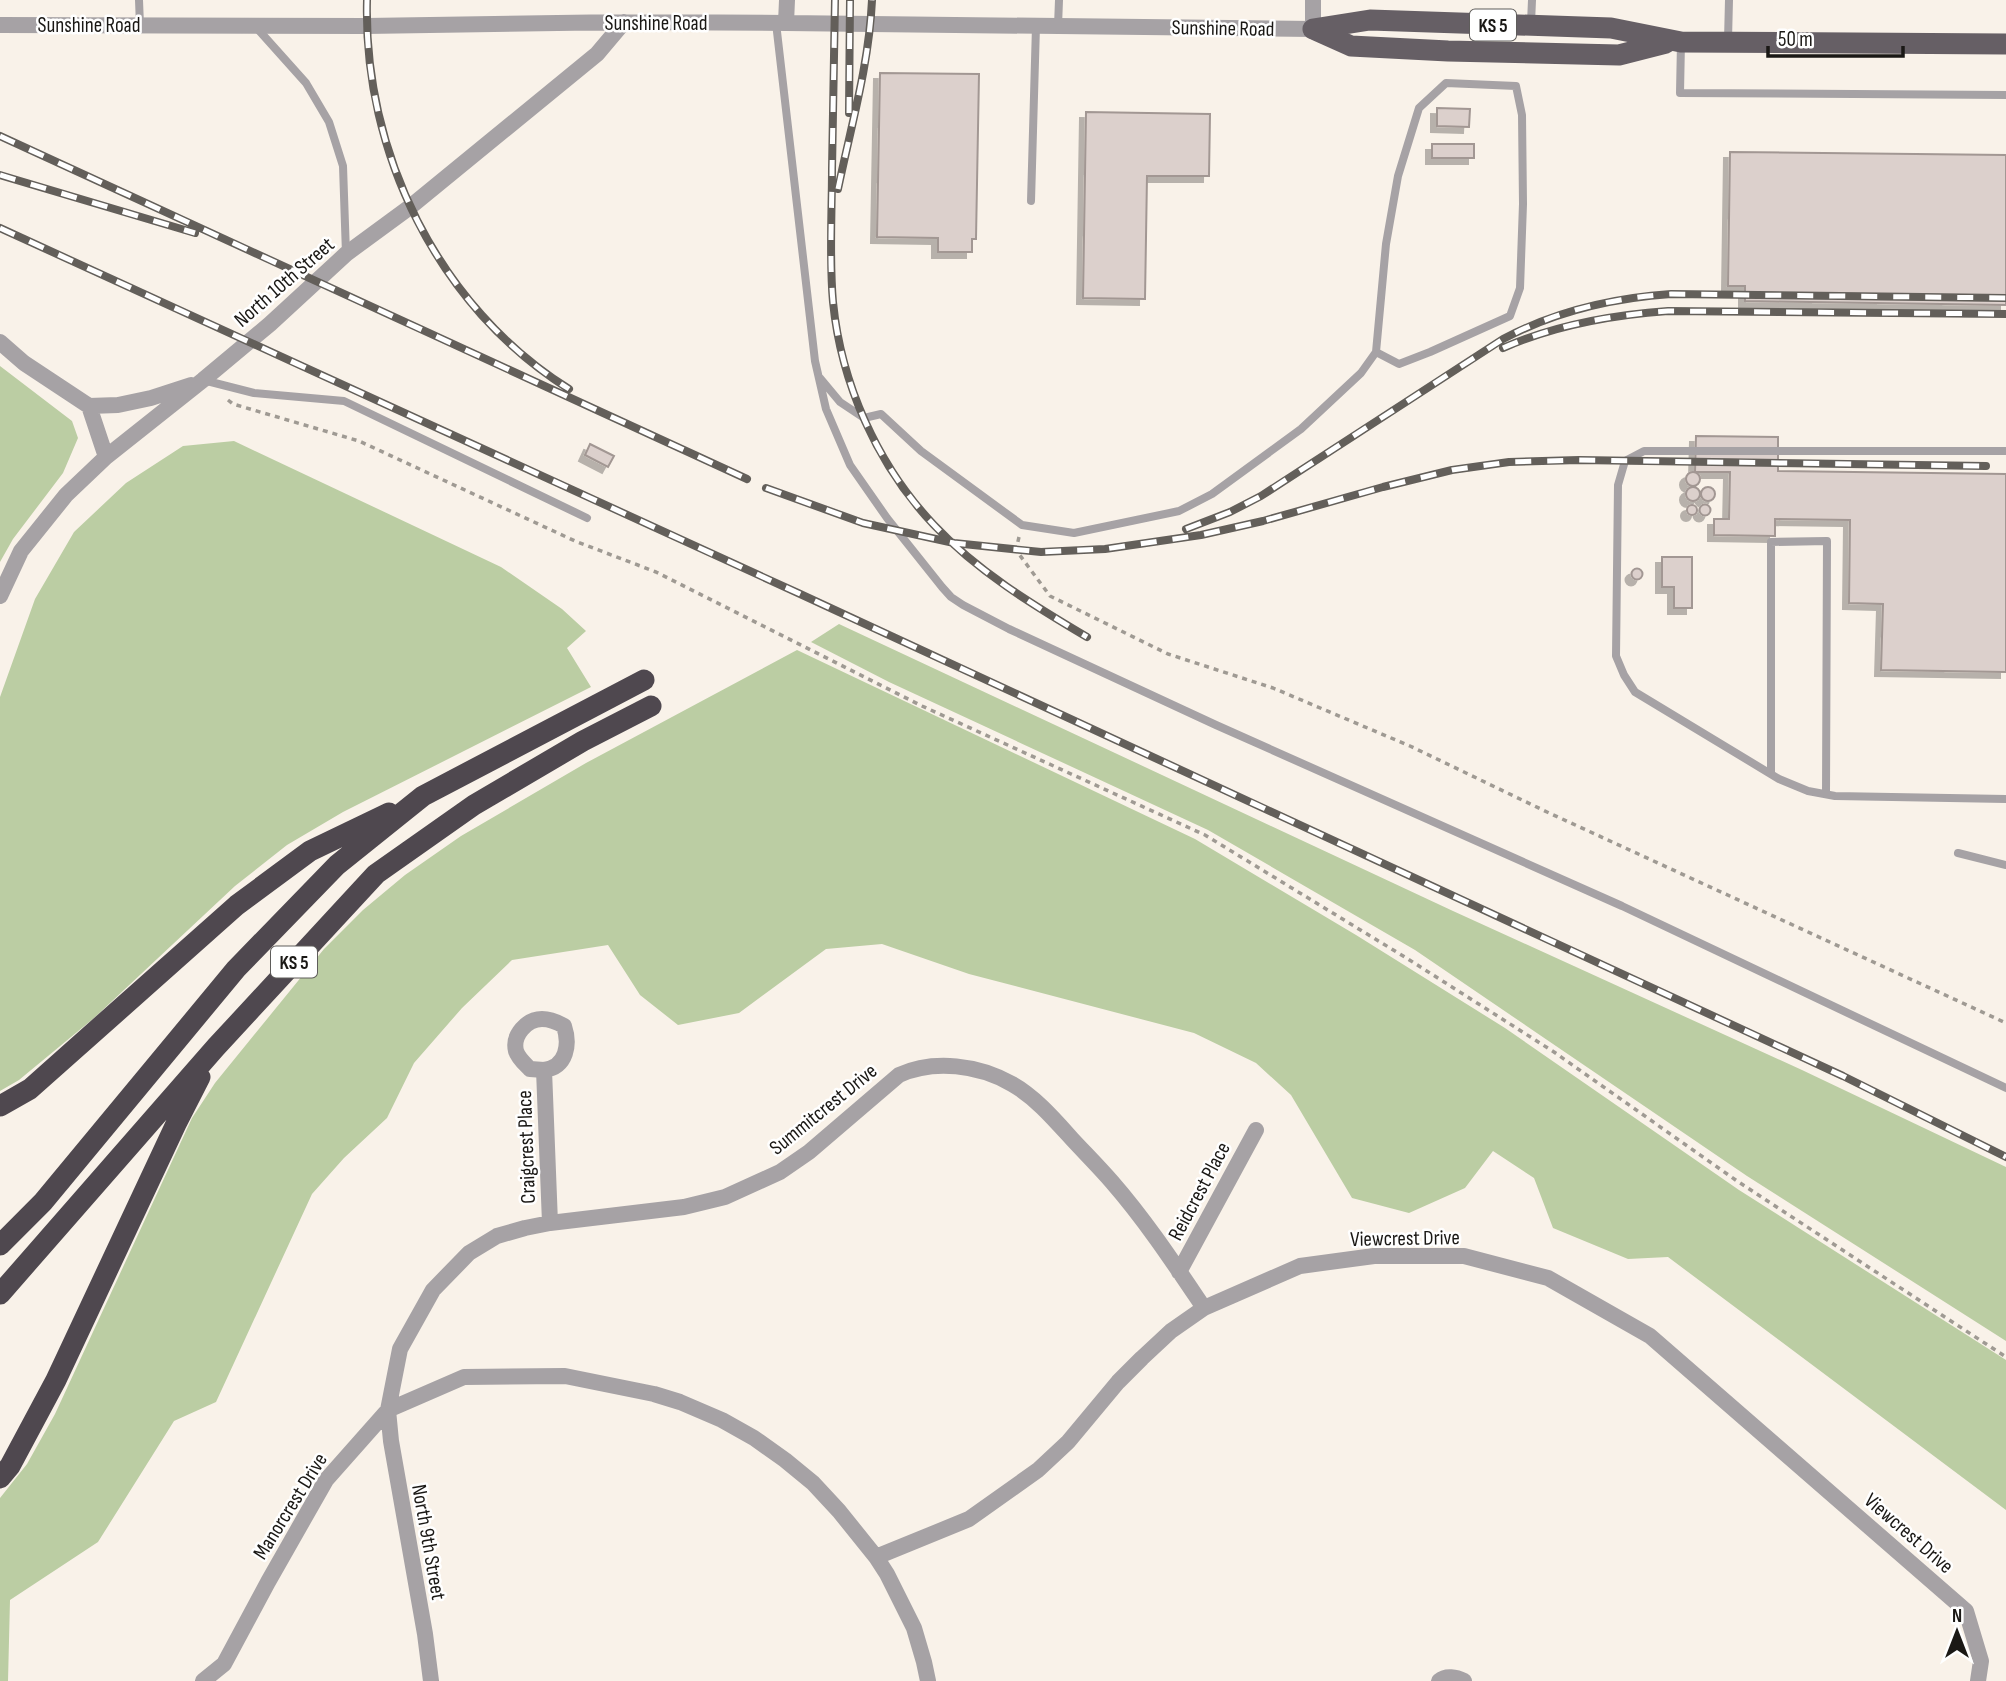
<svg xmlns="http://www.w3.org/2000/svg" width="2006" height="1681" font-family="'Sofia Sans Condensed',sans-serif">
<defs>
<filter id="shadow"><feDropShadow dx="-6" dy="6" stdDeviation="0" flood-color="#0004"/></filter>
</defs>
<rect width="100%" height="100%" fill="#f9f2e9"/>
<!-- green -->
<path fill="#bbcda3" d="M0,366l72,55 6,17 -15,35 -50,66 -13,23z
M234,441l267,126 61,42 24,22 -19,17 24,39 -248,125 -56,33 -52,41 -141,132 -75,62 -19,11v-394l35,-98 39,-67 52,-49 57,-37z
M839,624l614,287 349,159 204,97v174l-259,-165 -332,-226 -207,-120 -319,-148 -78,-40z
M797,650l398,189 161,96 149,93 234,162 267,170v150l-338,-253 -40,2 -75,-31 -19,-50 -41,-27 -28,37 -56,25 -57,-15 -61,-103 -35,-32 -62,-30 -225,-59 -87,-30 -56,5 -87,64 -61,12 -38,-30 -32,-50 -96,15 -50,48 -48,55 -27,55 -43,40 -32,36 -96,208 -42,19 -76,121 -88,58 -2,81h-8v-183l27,-34 28,-50 137,-296 23,-35 109,-134 39,-39 42,-35 56,-39 125,-73z"/>
<!-- building -->
<path fill="#dcd0cc" stroke="#a29793" stroke-width="2" filter="url(#shadow)" d="M880,73l99,1 -3,165h-4v13h-34v-14l-61,-1z
M1437,108l33,1 -1,18 -32,-1z
M1086,112l124,2 -1,62h-62l-2,123 -62,-1z
M1432,144h42v14h-42z
M1730,152l276,3v150l-261,-4v-15h-17z
M1696,436l82,1v34l228,3v198l-125,-2 2,-66 -34,-1 1,-83 -75,-1v17l-61,-1v-16h15l1,-47h-35z
M590,444l24,12 -6,11 -23,-12z
M1686 479a7 7 0 1 1 14 0a7 7 0 1 1-14 0Z
M1686 494a7 7 0 1 1 14 0a7 7 0 1 1-14 0Z
M1701 494a7 7 0 1 1 14 0a7 7 0 1 1-14 0Z
M1699.5 510a5.5 5.5 0 1 1 11 0a5.5 5.5 0 1 1-11 0Z
M1687 510a5 5 0 1 1 10 0a5 5 0 1 1-10 0Z
M1662,557h30v51h-18v-21h-12z
M1631.5 574a5.5 5.5 0 1 1 11 0a5.5 5.5 0 1 1-11 0Z"/>
<g fill="none" stroke-linecap="round" stroke-linejoin="round">
<!-- path -->
<path stroke="#9f9a93" stroke-width="3.5" stroke-dasharray="5 5" stroke-linecap="butt" d="M228,400l5,4 126,37 216,100 81,31 266,134 283,129 203,124 146,93 183,129 269,176
M1019,537l-3,13 34,46 118,58 105,34 137,58 137,66 459,211"/>
<!-- lane -->
<path stroke="#a6a2a5" stroke-width="8" d="M139,0l1,25
M776,23l39,338 11,48 24,56 37,53 55,69 9,10 12,8 46,24 207,96 406,181 384,182
M1531,23l1,-23
M255,26l51,57 23,39 14,44 3,88
M1058,26l1,-26
M1728,40l1,-40
M1681,42l-1,51 326,2
M1446,83l70,3 6,29 1,89 -3,84 -10,28 -80,36 -31,12 -23,-12 10,-108 12,-68 21,-68z
M1031,201l5,-175
M820,378l20,24 24,16 17,-4 40,37 101,74 52,8 105,-22 33,-17 89,-65 60,-56 15,-21
M203,380l51,13 90,8 243,117
M2006,451h-362l-19,10 -7,24 -2,171 8,19 11,17 144,87 29,12 27,5 171,3
M1771,774v-232l56,-1 -1,253
M1958,853l48,12"/>
<!-- street -->
<path stroke="#a6a2a5" stroke-width="16" d="M786,23l1,-23
M0,25l366,1 258,-4 162,1 527,6v-29
M0,342l24,21 65,43 29,-1 33,-7 40,-13
M89,406l17,51
M0,596l21,-45 45,-56 40,-38 97,-77 67,-56 76,-70 64,-47 187,-153 27,-32
M544,1070l-14,-1c-5,-5 -12,-11 -14,-18 -4,-16 11,-32 26,-32 8,0 15,3 22,7 6,18 3,41 -20,44l6,153
M1179,1272l77,-142
M876,1557l93,-38 69,-49 30,-28 50,-60 24,-24 29,-27 33,-23 96,-42 74,-10h90l84,22 102,58 316,275 15,50 -3,20
M203,1681l21,-17 44,-82 58,-102 62,-70 76,-33 101,-1 89,18 26,8 42,18 32,18 31,22 28,23 26,28 37,46 11,17 27,54 10,34 4,19
M431,1681l-6,-47 -34,-193 -3,-31 12,-61 33,-59 36,-37 28,-17 28,-8 25,-5 134,-16 41,-10 55,-25 29,-20 90,-77c35,-16 80,-10 113,9 23,13 42,35 60,55 13,14 27,28 40,43 34,39 63,83 92,126
M1439,1681c7,-6 17,-4 25,0"/>
<!-- primary -->
<path stroke="#665f65" stroke-width="21" d="M1313,29l57,-9 241,8 70,14 325,2
M1313,29l38,17 97,5 171,4 47,-12"/>
<!-- highway -->
<path stroke="#4f484f" stroke-width="21" d="M0,1106l30,-17 207,-184 73,-54 79,-38
M0,1245l43,-43 193,-233 101,-104 86,-69 221,-116
M0,1294l216,-247 160,-173 98,-69 109,-64 68,-35
M0,1478l10,-12 46,-86 120,-256 24,-47"/>
<!-- rail casing -->
<g stroke="#635f5a" stroke-width="8">
<path id="rail" d="M367,0c-4,152 71,307 202,389
M835,0c-1,56 -2,113 -3,169 0,44 -3,89 1,133 8,81 44,163 101,223 43,46 99,80 153,112
M849,113l1,-113
M0,136l747,343
M0,175l195,58
M838,189c13,-63 31,-124 34,-189
M0,228l798,365 1045,483 163,81
M1503,348c52,-23 109,-33 165,-37l338,3
M766,488l97,35 91,20 87,9 64,-3 96,-14 62,-14 120,-34 69,-17 57,-8 70,-2 407,6
M1186,529l44,-17 31,-16 242,-157c53,-28 109,-41 168,-45l335,4"/>
</g>
<!-- rail -->
<use href="#rail" stroke="#fff" stroke-width="5" stroke-dasharray="16" stroke-linecap="butt"/>
</g>
<g text-anchor="middle" stroke-width="5" stroke-linejoin="round" paint-order="stroke">
<!-- shield labels -->
<g fill="#fff" stroke="#5f5d5b" stroke-width="2">
<rect x="1470" y="9.5" width="46" height="31" rx="5"/>
<rect x="271" y="946.5" width="46" height="31" rx="5"/>
</g>
<g font-size="19" font-weight="bold" fill="#1a1815">
<text x="1493" y="32">KS 5</text>
<text x="294" y="969">KS 5</text>
</g>
<!-- street labels -->
<g font-size="21" fill="#1a1815" stroke="#fff">
<text x="656" y="30">Sunshine Road</text>
<text x="89" y="32">Sunshine Road</text>
<text transform="translate(1223 28) rotate(1)" y="7">Sunshine Road</text>
<text transform="translate(284 282) rotate(-41)" y="7">North 10th Street</text>
<text transform="translate(823 1109) rotate(-39)" y="7">Summitcrest Drive</text>
<text transform="translate(526 1147) rotate(-92)" y="7">Craigcrest Place</text>
<text transform="translate(1199 1191) rotate(-62)" y="7">Reidcrest Place</text>
<text transform="translate(1405 1238) rotate(-1)" y="7">Viewcrest Drive</text>
<text transform="translate(290 1506) rotate(-58)" y="7">Manorcrest Drive</text>
<text transform="translate(1909 1533) rotate(41)" y="7">Viewcrest Drive</text>
<text transform="translate(429 1542) rotate(80)" y="7">North 9th Street</text>
</g>
</g>
<!-- north arrow -->
<g transform="translate(1957 1632)" stroke="#ffffff" stroke-width="5" paint-order="stroke">
<path d="M0-5L12 26L0 18L-12 26Z" fill="#1a1815"/>
<text y="-10" font-size="19" font-weight="bold" text-anchor="middle" fill="#1a1815">N</text>
</g>
<!-- scale -->
<path d="M1768 46v10h135v-10" fill="none" stroke="#1a1815" stroke-width="3.5"/>
<text x="1778" y="46" font-size="21" fill="#1a1815" stroke="#ffffff" stroke-width="5" paint-order="stroke">50 m</text>
</svg>
